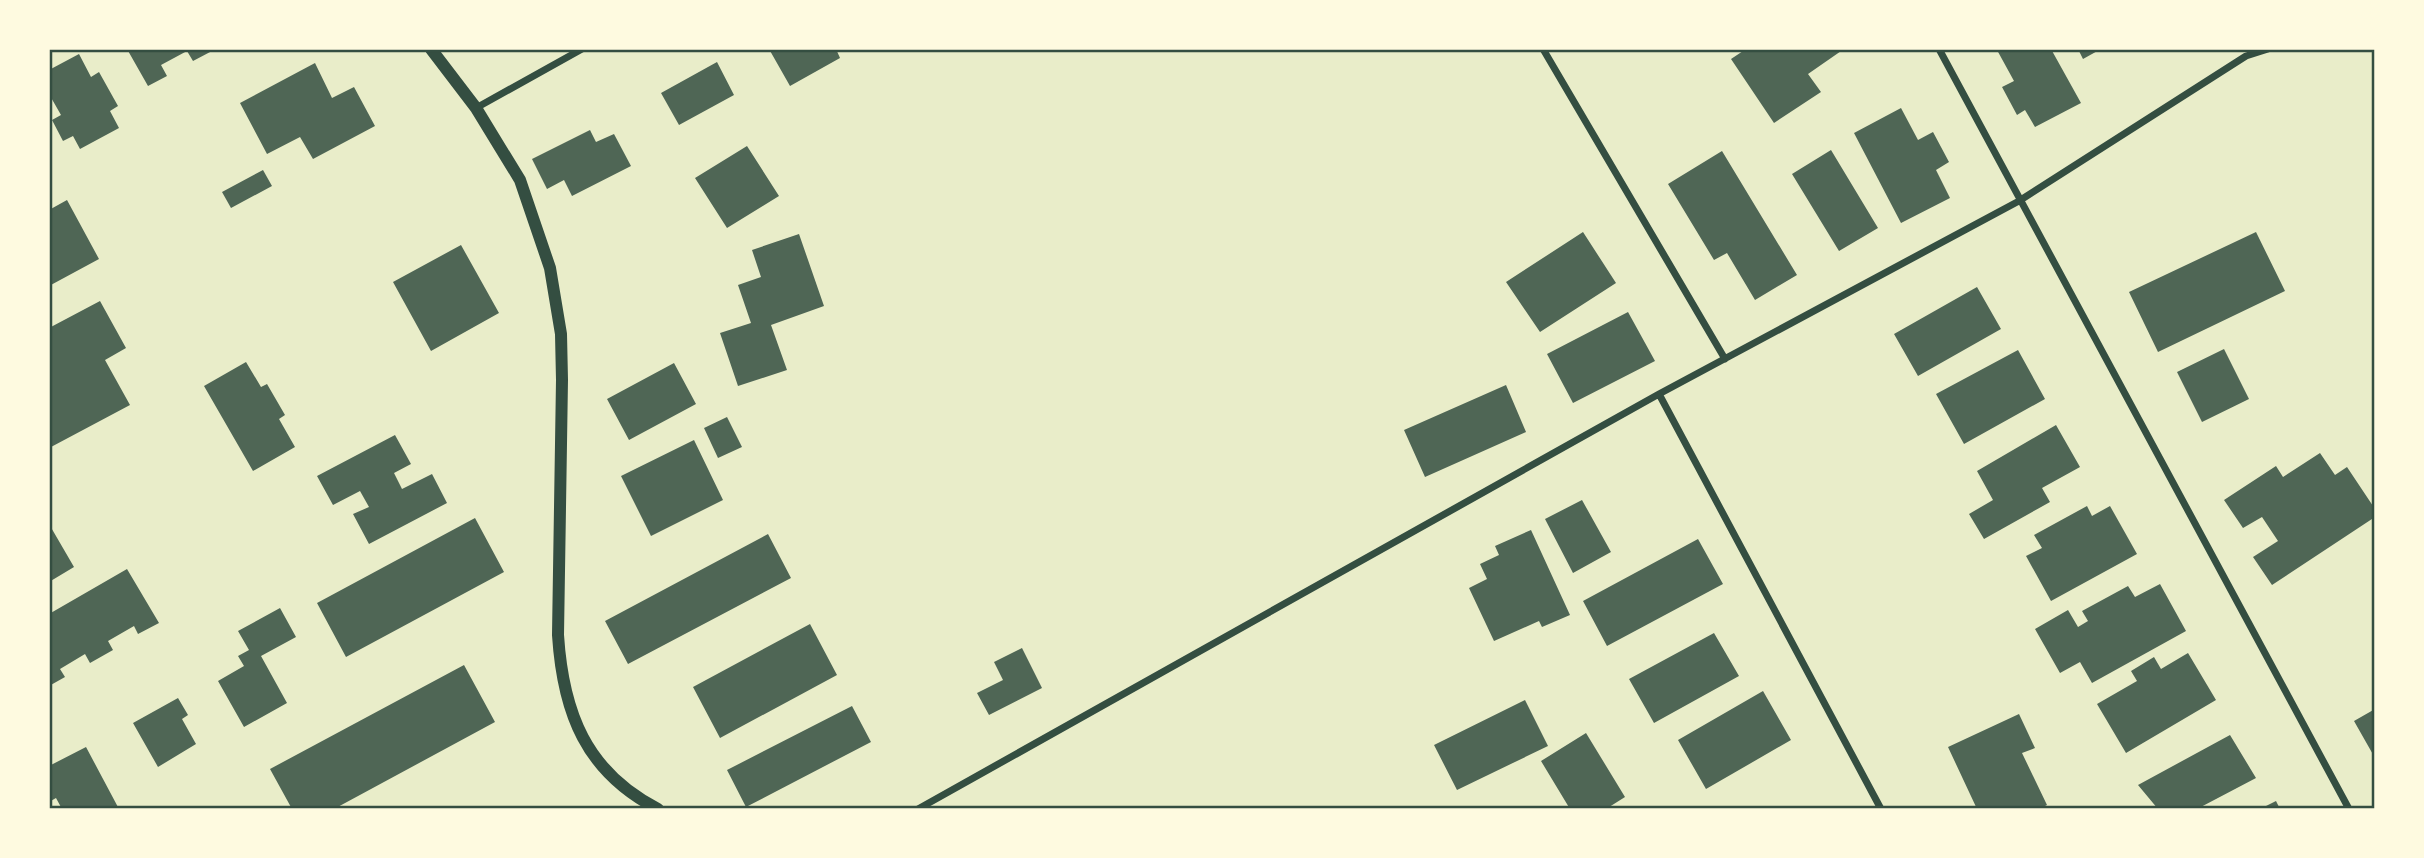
<svg xmlns="http://www.w3.org/2000/svg" width="2424" height="858" font-family="Lora,serif">
<rect width="100%" height="100%" fill="#e9edc9"/>
<!-- building -->
<path fill="#4f6655" d="M127,49h84l1,2 -19,10 -6,-10 -26,14 6,11 -19,10z
M769,49h67l4,9 -50,28z
M1746,49h98l-36,25 13,18 -47,31 -43,-64z
M2000,49h51l30,54 -46,24 -10,-17 -8,5 -15,-28 12,-6 -17,-31z
M2078,49h23l-18,10z
M79,54l12,23 8,-5 19,34 -8,5 9,17 -39,21 -7,-13 -10,5 -11,-21 9,-5 -12,-21v-24z
M717,62l17,33 -55,30 -18,-32z
M315,63l17,35 22,-11 21,39 -62,33 -13,-22 -33,17 -27,-51z
M1901,108l17,32 15,-8 16,30 -13,8 14,28 -49,25 -47,-90z
M590,130l6,12 18,-8 17,32 -59,30 -8,-16 -17,9 -15,-30z
M747,146l32,50 -52,32 -32,-50z
M1831,150l47,78 -39,23 -47,-77z
M1722,151l75,124 -42,25 -28,-47 -13,7 -46,-76z
M263,170l9,16 -41,22 -9,-16z
M67,200l32,59 -50,27v-76z
M1583,232l33,51 -76,49 -34,-50z
M2256,232l29,59 -127,61 -29,-60z
M799,234l25,72 -53,19 16,45 -49,16 -18,-53 31,-10 -13,-38 23,-8 -9,-27z
M461,245l38,68 -68,38 -38,-69z
M1977,287l24,42 -83,47 -24,-42z
M100,301l26,47 -21,12 25,45 -79,42 -2,-119z
M1628,312l27,49 -82,42 -26,-49z
M2224,349l25,50 -47,23 -25,-50z
M2018,350l27,49 -81,45 -28,-50z
M246,362l15,25 6,-3 18,31 -6,4 16,28 -42,24 -49,-85z
M674,363l22,41 -67,36 -22,-41z
M1506,385l20,47 -101,45 -21,-47z
M727,417l15,30 -24,11 -14,-30z
M2056,425l24,42 -38,21 8,14 -66,37 -15,-25 24,-14 -16,-29z
M395,435l16,29 -17,9 8,16 30,-15 15,29 -78,41 -16,-30 16,-7 -9,-16 -27,14 -16,-29z
M694,440l29,60 -72,36 -30,-60z
M2320,453l15,22 12,-8 28,42v8l-103,68 -19,-28 25,-16 -16,-24 -19,11 -19,-28 52,-34 7,11z
M1582,500l29,52 -38,21 -28,-54z
M2087,506l5,10 18,-10 27,48 -86,47 -25,-45 16,-8 -8,-13z
M475,518l29,54 -158,85 -29,-54z
M49,524l25,43 -25,15z
M1531,530l39,85 -28,12 -3,-6 -45,20 -25,-53 18,-9 -7,-15 19,-9 -4,-9z
M768,534l23,44 -163,86 -23,-43z
M1698,539l25,45 -116,62 -24,-45z
M127,569l32,54 -21,11 -4,-8 -26,15 5,9 -23,13 -5,-9 -25,15 5,8 -16,9v-72z
M2160,584l26,47 -94,52 -12,-21 -20,11 -25,-44 33,-19 10,17 10,-6 -6,-10 46,-25 7,11z
M280,608l16,29 -35,19 26,47 -43,24 -26,-46 26,-15 -6,-10 11,-6 -11,-19z
M810,624l27,51 -117,63 -27,-51z
M1714,633l25,43 -85,47 -25,-44z
M1022,648l20,40 -53,27 -12,-22 26,-13 -9,-18z
M2188,653l28,47 -90,53 -29,-49 40,-23 -6,-10 23,-14 7,12z
M464,665l31,57 -161,87h-42l-22,-40z
M1763,691l28,49 -85,49 -28,-49z
M178,698l10,17 -6,4 14,25 -38,23 -25,-44z
M1525,700l23,46 -91,44 -23,-45z
M852,706l19,36 -125,65 -19,-37z
M2375,709v49l-21,-37z
M2019,714l16,34 -13,5 25,52 -8,4h-62l-29,-62z
M1586,733l39,64 -19,12h-36l-29,-48z
M2230,735l26,43 -59,31h-39l-20,-24z
M86,747l33,62h-57l-6,-11 -7,4v-36z
M2276,801l4,8h-20z"/>
<g fill="none" stroke-linecap="round" stroke-linejoin="round">
<!-- minor -->
<path stroke="#344e41" stroke-width="7" d="M1543,49l182,310
M1939,49l410,760
M476,108l106,-59
M1659,394l222,415
M918,809l741,-415 360,-193 227,-145 22,-7"/>
<!-- tertiary -->
<path stroke="#344e41" stroke-width="12" d="M431,49l45,59 44,72 30,88 11,66 1,46 -4,255c5,78 28,137 100,174"/>
</g>
<!-- border -->
<rect width="2424" height="858" fill="none" stroke="#fefae0" stroke-width="102"/>
<rect x="51" y="51" width="2322" height="756" fill="none" stroke="#344e41" stroke-width="2.5"/>
</svg>
